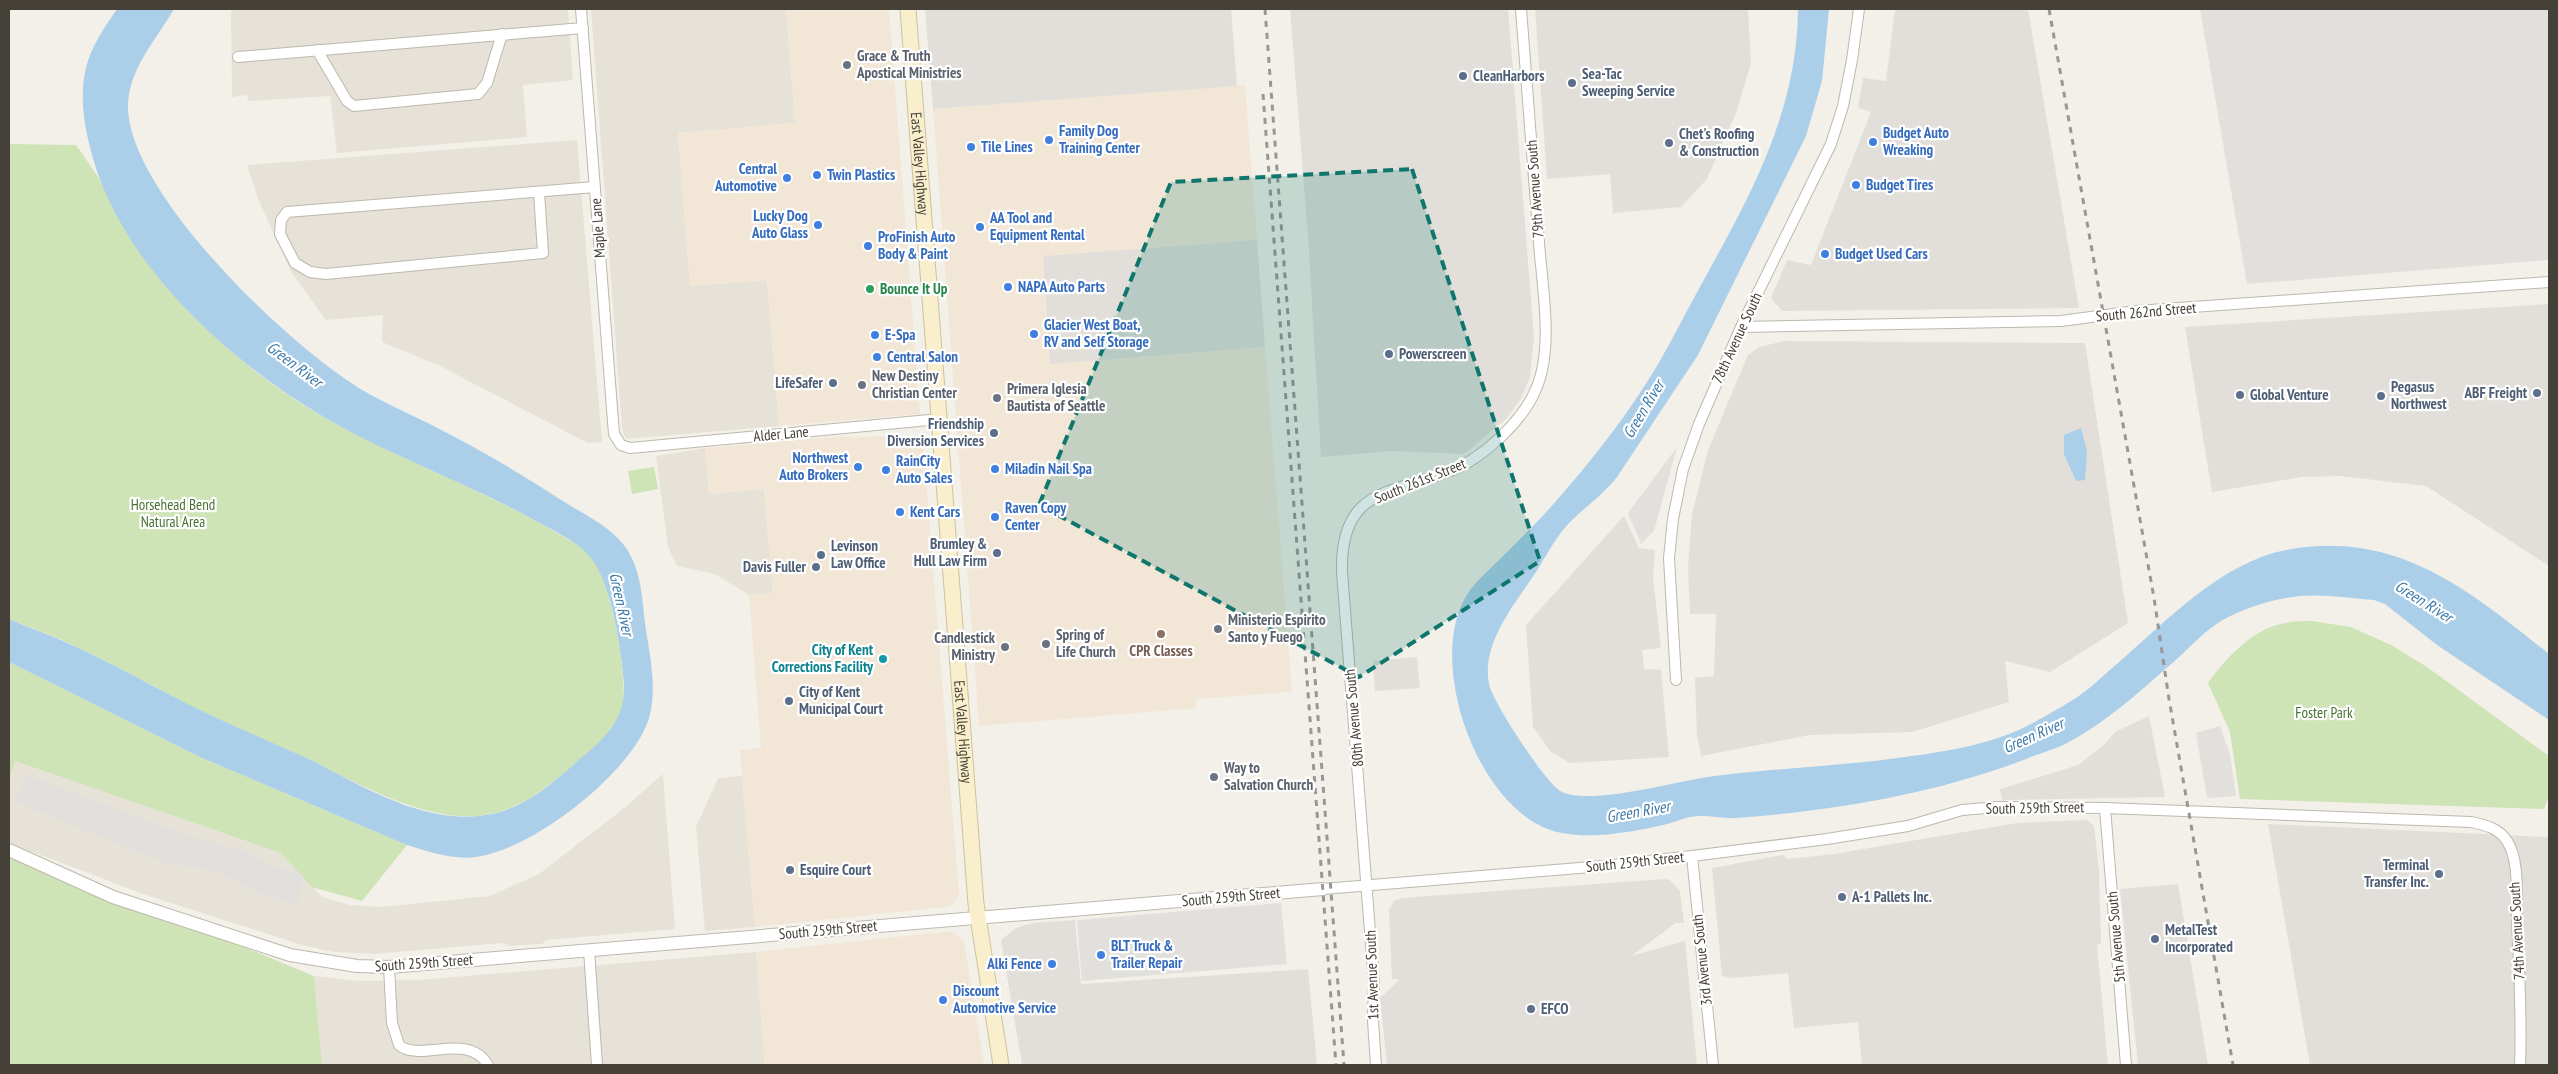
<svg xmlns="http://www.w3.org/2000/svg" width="2558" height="1074" font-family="'PT Sans Narrow',sans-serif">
<rect width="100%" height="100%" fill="#f3f0e9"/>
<!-- residential -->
<path fill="#e6e2d7" d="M231,9h337l5,71 -50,5 4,52 -190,16 -7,-57 -82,5 -1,-6 -15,2z
M591,9h195l9,114 -117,10 12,153 77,-6 12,146 -152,13 -3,-4 -2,-8z
M577,140l25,302 -14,1 -148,-77 -58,-24 1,-27 -57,5 -35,-48 -32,-71 -12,-36z
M705,448l4,46 55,-5 9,104 -24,2 -34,-21 -38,-8 -9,-19 -12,-91z
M15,761l267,92 40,44 28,8 31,2 109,-11 49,-22 84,-65 40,-35 12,155 -129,11 -4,4 -34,2 -6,-3 -129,11 -39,-2 -32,-7 -156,-50 -137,-52v-66z
M742,776l13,151 -50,4 -9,-104 22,-49z
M756,952l9,113h-443l-8,-89 46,5 57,-1z"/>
<!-- commercial -->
<path fill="#f2e7d6" d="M786,9h103l31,405 -141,12 -12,-146 -77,6 -12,-153 117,-10z
M1245,85l12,155 -214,16 7,107 215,-16 27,345 -96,7v9l-217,18 -46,-617z
M910,436l8,1 5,5 36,452 -7,11 -7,2 -190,20 -15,-177 21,-2 -12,-153 24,-2 -9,-104 -55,5 -4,-46 128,-11z
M952,931l12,10 20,124h-219l-9,-113z"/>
<!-- industrial -->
<path fill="#e2dfda" d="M925,9h306l6,77 -304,23z
M1290,9h218l26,328 -4,40 -9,22 -15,20 -42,35 -72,-3 -71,6 -13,-221z
M1535,9h213l3,54 -15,50 -29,66 -26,28 -68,6 -3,-39 -63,5z
M1895,9h133l51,299 -297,3 -11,-13 16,-38 24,5 60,-153 -13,-4 5,-30 23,3z
M1257,240l8,107 -215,17 -7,-108z
M2549,304v262l-123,-80 -86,-10 -38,1 -90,15 -27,-165z
M1784,341l301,2 43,280 -78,49 -45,-11 4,41 -97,30 -102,3 -109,21 -4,-21 -2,-57 19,-2 2,-62h-26l-2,-47 4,-52 16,-65 40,-95 11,-8z
M1624,516l15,32 16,2 -2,27 8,71 -19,2 2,19 17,1 8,87 -99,6 -19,-11 -18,-25 -7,-102z
M1417,657l3,31 -45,3 -2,-30z
M2149,716l16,81 -163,3 -2,-11 78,-24 27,-21 10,-12z
M2087,820l7,6 5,45 2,73 -4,1 11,120h-246l-4,-43 -64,6 -6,-55 -56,5 -10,-2 -10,-108 71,-13 5,4 46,-5 183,-31z
M2268,824l281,13v228h-239z
M1665,879l5,1 10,11 4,32h-8l-45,33 54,-15 12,124h-310l-7,-67 20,-19h-8l-3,-69 5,-9 7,-3z
M2178,884l30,181h-70l-18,-176z
M1075,920l6,64 227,-15 9,96h-295l-21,-125 15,-12 16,-5z"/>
<!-- green -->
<path fill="#cee3b6" d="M9,144l67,1c9,13 18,25 26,38 10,18 17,37 28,55 53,80 132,148 217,192 64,33 131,59 194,94 17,10 38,19 51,34 19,24 39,127 29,156 -6,17 -23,29 -35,40 -44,39 -81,71 -143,60 -51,-10 -89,-33 -135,-55 -34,-16 -70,-30 -105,-47 -46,-23 -90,-49 -137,-70 -19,-9 -38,-15 -57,-23z
M654,467l4,22 -26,5 -4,-23z
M2312,621l39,6 40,18 36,22 122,89v40l-5,13 -304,-10 -10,-67 -22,-49c18,-25 44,-54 77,-60 9,-2 18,-2 27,-2z
M9,662l191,95 207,88 -45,56 -50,-14 -31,-34 -266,-92 -6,19z
M9,850l305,126 8,89h-313z"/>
<!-- parking -->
<path fill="#e2e0dd" d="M2200,9h349v251l-302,24z
M1677,447l-23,84 -13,13 -13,-31z
M2220,726l10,28 6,42 -29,2 -11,-65z
M27,775l152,57 67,20 24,13 33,10 -4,30 -38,-11 -47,-24 -45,-6 -154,-62z
M1281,903l6,61 -205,17 -5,-61z"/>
<!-- water -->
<path fill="#abcfe9" d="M117,9h57c-17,30 -45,59 -46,96 -2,88 169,250 243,290 26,14 54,26 80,40 40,21 78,44 115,68 19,12 43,23 57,41 18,22 19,52 22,79 4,30 13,64 4,95 -16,54 -117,132 -173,139 -23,3 -47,-5 -69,-12l-207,-88 -191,-95v-43c18,8 36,14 54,22 49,21 95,49 143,72 35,17 72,31 107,48 49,25 107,61 165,55 38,-3 67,-26 94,-50 28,-25 53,-40 52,-81 -2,-32 -13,-105 -34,-128 -14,-17 -37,-26 -56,-37 -61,-34 -127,-58 -189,-91 -106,-57 -229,-164 -256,-286 -6,-24 -9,-51 -3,-75 5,-22 19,-41 31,-59z
M1798,9h31l-7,72 -16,55 -108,219 -81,122c-14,18 -32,30 -48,46 -13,14 -23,33 -33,49 -21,32 -55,71 -47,112 3,17 58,102 73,108 31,14 117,-12 153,-16 63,-8 127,-10 190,-19 44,-6 89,-13 128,-34 17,-10 35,-19 50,-30 12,-9 23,-20 34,-29 48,-42 105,-102 169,-114 110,-21 183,40 263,104v66l-112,-75 -52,-41 -11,-4c-24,-2 -49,-6 -74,-4 -27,3 -55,11 -79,25 -16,10 -28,23 -42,36 -34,30 -69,63 -110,85 -13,7 -29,11 -43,17 -91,35 -193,52 -290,59 -15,1 -31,-4 -46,-1 -9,2 -18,6 -27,8 -31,7 -69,14 -101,8 -80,-14 -134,-162 -99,-231 8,-17 23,-29 36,-42 22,-22 44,-43 64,-67 34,-39 67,-82 94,-127 15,-26 29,-54 44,-81 49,-89 96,-171 97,-276z
M2081,428l6,23 -2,29 -9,1 -12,-27v-19z"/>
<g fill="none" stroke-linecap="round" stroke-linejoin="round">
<!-- minor casing -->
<g stroke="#bdb8ac" stroke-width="12">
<path id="minor" d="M581,9l33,425 7,11 9,3 310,-29
M317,50l30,51 7,5 124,-12 9,-11 15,-49
M238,57l345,-29
M539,192l4,61 -217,21 -16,-2 -15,-9 -15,-29 1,-14 6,-8 308,-25
M1741,327l320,-6 75,-10 413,-29
M1676,680l-7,-122 4,-39 10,-50 16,-45 42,-97 90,-183 12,-38 9,-46 7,-51
M2105,808l21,257
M1692,856l21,209
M1323,889l281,-23 88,-10 135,-17 81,-13 54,-16 36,-3 107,1 366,14c14,3 28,6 36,19 13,20 9,55 10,79 2,48 5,97 3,145
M589,950l8,115
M389,967l3,56 7,22c21,18 69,-14 89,20
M1376,1065l-3,-44 1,-38 -32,-411c-2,-83 47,-78 108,-101 32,-12 73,-50 86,-82 18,-41 6,-103 3,-146 -6,-78 -12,-156 -18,-234"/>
</g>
<!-- tertiary casing -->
<g stroke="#bdb8ac" stroke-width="14">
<path id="tertiary" d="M9,850l104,47 177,58 67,11 32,1 934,-78"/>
</g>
<!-- secondary casing -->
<g stroke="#cec29d" stroke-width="17">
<g id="secondary">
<path id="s1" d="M908,9l68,895 25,161"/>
</g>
</g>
<!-- minor -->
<use href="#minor" stroke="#fff" stroke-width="10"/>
<!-- tertiary -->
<use href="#tertiary" stroke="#fff" stroke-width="12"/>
<!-- secondary -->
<use href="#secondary" stroke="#f9efcc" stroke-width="15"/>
<!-- rail -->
<path stroke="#979797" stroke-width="3" stroke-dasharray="6 6" stroke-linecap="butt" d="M1265,9l79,1056
M2049,9l105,589 15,101 64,366
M1263,94l73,971"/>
</g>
<!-- marked area -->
<path fill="#0f766e" fill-opacity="0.2" stroke="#0f766e" stroke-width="4" stroke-dasharray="10 6" stroke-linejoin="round" d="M1412,169l128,392 -181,116 -320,-172 132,-323z"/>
<!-- markers -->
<g fill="#6b7280" stroke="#fff" stroke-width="2">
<circle cx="847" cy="65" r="5"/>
<circle cx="862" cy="385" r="5"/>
<circle cx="997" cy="398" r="5"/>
<circle cx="1218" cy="629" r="5"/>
<circle cx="1046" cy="644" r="5"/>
<circle cx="1005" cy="647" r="5"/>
<circle cx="1214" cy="777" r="5"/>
</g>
<g fill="#5c6f8a" stroke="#fff" stroke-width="2">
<circle cx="1463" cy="76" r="5"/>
<circle cx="1572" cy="83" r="5"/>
<circle cx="1669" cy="143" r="5"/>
<circle cx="1389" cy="354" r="5"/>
<circle cx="833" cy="383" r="5"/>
<circle cx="2537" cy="393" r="5"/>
<circle cx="2240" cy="395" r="5"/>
<circle cx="2381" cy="396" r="5"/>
<circle cx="994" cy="433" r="5"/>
<circle cx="997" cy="553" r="5"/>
<circle cx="821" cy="555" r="5"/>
<circle cx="816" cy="567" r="5"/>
<circle cx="789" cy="701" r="5"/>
<circle cx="790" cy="870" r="5"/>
<circle cx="2439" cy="874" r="5"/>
<circle cx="1842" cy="897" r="5"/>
<circle cx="2155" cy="939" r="5"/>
<circle cx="1531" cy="1009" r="5"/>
</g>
<g fill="#3f7fe0" stroke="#fff" stroke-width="2">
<circle cx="1049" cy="140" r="5"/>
<circle cx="1873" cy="142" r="5"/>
<circle cx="971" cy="147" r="5"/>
<circle cx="817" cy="175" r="5"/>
<circle cx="787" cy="178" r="5"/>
<circle cx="1856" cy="185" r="5"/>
<circle cx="818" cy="225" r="5"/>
<circle cx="980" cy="227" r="5"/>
<circle cx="868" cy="246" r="5"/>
<circle cx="1825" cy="254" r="5"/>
<circle cx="1008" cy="287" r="5"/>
<circle cx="1034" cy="334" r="5"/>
<circle cx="875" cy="335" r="5"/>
<circle cx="877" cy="357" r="5"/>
<circle cx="858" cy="467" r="5"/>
<circle cx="995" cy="469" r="5"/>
<circle cx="886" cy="470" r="5"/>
<circle cx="900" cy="512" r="5"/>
<circle cx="995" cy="517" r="5"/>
<circle cx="1101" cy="955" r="5"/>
<circle cx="1052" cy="964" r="5"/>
<circle cx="943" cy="1000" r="5"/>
</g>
<circle fill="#2e9e5b" stroke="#fff" stroke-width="2" cx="870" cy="289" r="5"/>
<circle fill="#8d6e63" stroke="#fff" stroke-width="2" cx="1161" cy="634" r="5"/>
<circle fill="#0f9aa8" stroke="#fff" stroke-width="2" cx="883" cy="659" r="5"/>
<g text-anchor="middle" stroke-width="4.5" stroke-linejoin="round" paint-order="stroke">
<!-- worship labels -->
<g font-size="15" font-weight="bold" fill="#5b616d" stroke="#fff" text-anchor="start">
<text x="857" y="61">Grace &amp; Truth<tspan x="857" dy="17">Apostical Ministries</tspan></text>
<text x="872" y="381">New Destiny<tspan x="872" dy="17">Christian Center</tspan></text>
<text x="1007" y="394">Primera Iglesia<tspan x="1007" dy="17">Bautista of Seattle</tspan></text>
<text x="1228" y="625">Ministerio Espirito<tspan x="1228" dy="17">Santo y Fuego</tspan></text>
<text x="1056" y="640">Spring of<tspan x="1056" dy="17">Life Church</tspan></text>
<text x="995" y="643" text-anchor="end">Candlestick<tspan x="995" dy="17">Ministry</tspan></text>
<text x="1224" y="773">Way to<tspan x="1224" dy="17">Salvation Church</tspan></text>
</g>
<!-- service labels -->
<g font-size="15" font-weight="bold" fill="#4e5e75" stroke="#fff" text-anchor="start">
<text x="1582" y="79">Sea-Tac<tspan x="1582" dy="17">Sweeping Service</tspan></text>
<text x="1473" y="81">CleanHarbors</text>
<text x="1679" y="139">Chet's Roofing<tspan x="1679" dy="17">&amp; Construction</tspan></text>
<text x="1399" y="359">Powerscreen</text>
<text x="823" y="388" text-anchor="end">LifeSafer</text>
<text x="2391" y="392">Pegasus<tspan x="2391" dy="17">Northwest</tspan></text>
<text x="2527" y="398" text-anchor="end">ABF Freight</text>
<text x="2250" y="400">Global Venture</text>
<text x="984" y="429" text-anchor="end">Friendship<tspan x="984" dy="17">Diversion Services</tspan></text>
<text x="987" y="549" text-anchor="end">Brumley &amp;<tspan x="987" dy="17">Hull Law Firm</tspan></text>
<text x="831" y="551">Levinson<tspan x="831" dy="17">Law Office</tspan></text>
<text x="806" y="572" text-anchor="end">Davis Fuller</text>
<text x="799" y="697">City of Kent<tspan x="799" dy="17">Municipal Court</tspan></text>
<text x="2429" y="870" text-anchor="end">Terminal<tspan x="2429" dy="17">Transfer Inc.</tspan></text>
<text x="800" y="875">Esquire Court</text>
<text x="1852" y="902">A-1 Pallets Inc.</text>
<text x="2165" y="935">MetalTest<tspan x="2165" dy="17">Incorporated</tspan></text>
<text x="1541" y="1014">EFCO</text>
</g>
<!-- shop labels -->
<g font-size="15" font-weight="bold" fill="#366cbe" stroke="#fff" text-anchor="start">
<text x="1059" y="136">Family Dog<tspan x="1059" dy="17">Training Center</tspan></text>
<text x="1883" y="138">Budget Auto<tspan x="1883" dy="17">Wreaking</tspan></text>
<text x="981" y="152">Tile Lines</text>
<text x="777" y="174" text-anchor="end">Central<tspan x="777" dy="17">Automotive</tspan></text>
<text x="827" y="180">Twin Plastics</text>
<text x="1866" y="190">Budget Tires</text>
<text x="808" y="221" text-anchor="end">Lucky Dog<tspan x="808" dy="17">Auto Glass</tspan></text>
<text x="990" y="223">AA Tool and<tspan x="990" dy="17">Equipment Rental</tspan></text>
<text x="878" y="242">ProFinish Auto<tspan x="878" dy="17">Body &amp; Paint</tspan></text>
<text x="1835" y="259">Budget Used Cars</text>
<text x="1018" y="292">NAPA Auto Parts</text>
<text x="1044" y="330">Glacier West Boat,<tspan x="1044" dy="17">RV and Self Storage</tspan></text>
<text x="885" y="340">E-Spa</text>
<text x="887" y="362">Central Salon</text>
<text x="848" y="463" text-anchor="end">Northwest<tspan x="848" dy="17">Auto Brokers</tspan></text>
<text x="896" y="466">RainCity<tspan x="896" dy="17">Auto Sales</tspan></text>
<text x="1005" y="474">Miladin Nail Spa</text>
<text x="1005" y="513">Raven Copy<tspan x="1005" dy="17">Center</tspan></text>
<text x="910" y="517">Kent Cars</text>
<text x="1111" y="951">BLT Truck &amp;<tspan x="1111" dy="17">Trailer Repair</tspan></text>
<text x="1042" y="969" text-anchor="end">Alki Fence</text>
<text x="953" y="996">Discount<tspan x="953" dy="17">Automotive Service</tspan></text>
</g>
<!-- street labels -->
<g font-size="15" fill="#464138" stroke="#fff">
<text dy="5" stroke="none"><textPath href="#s1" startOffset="155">East Valley Highway</textPath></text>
<text transform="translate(1535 189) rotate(-94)" y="5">79th Avenue South</text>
<text transform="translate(598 228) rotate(-94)" y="5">Maple Lane</text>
<text transform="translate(2146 312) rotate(-5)" y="5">South 262nd Street</text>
<text transform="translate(1737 338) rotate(-65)" y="5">78th Avenue South</text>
<text transform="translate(781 434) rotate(-5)" y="5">Alder Lane</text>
<text transform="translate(1420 481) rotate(-22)" y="5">South 261st Street</text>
<text transform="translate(1354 718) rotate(-95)" y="5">80th Avenue South</text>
<text dy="5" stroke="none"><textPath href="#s1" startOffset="725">East Valley Highway</textPath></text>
<text transform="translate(2035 808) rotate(-1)" y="5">South 259th Street</text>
<text transform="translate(1635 862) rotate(-6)" y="5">South 259th Street</text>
<text transform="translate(1231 897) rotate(-5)" y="5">South 259th Street</text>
<text transform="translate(828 930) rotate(-5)" y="5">South 259th Street</text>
<text transform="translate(2517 931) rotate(-93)" y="5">74th Avenue South</text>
<text transform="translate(2116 937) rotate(-95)" y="5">5th Avenue South</text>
<text transform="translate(1702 960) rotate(-96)" y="5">3rd Avenue South</text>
<text transform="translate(424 963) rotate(-4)" y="5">South 259th Street</text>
<text transform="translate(1372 975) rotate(-92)" y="5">1st Avenue South</text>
</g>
<!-- leisure labels -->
<g font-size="15" font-weight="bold" fill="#27864d" stroke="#fff" text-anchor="start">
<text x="880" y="294">Bounce It Up</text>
</g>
<!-- park labels -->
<g font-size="15" fill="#487231" stroke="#fff">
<text x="173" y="510">Horsehead Bend<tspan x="173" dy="17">Natural Area</tspan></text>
<text x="2324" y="718">Foster Park</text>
</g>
<!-- culture labels -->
<g font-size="15" font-weight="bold" fill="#0d838f" stroke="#fff" text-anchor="end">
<text x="873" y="655">City of Kent<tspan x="873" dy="17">Corrections Facility</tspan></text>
</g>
<!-- education labels -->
<g font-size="15" font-weight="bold" fill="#785e54" stroke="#fff">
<text x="1161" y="656">CPR Classes</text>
</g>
<!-- water labels -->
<g font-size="16" font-style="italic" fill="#3b78a7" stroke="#fff">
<text transform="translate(295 364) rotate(37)" y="6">Green River</text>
<text transform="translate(1643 409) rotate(-59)" y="6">Green River</text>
<text transform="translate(2424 601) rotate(32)" y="6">Green River</text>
<text transform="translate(622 604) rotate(78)" y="6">Green River</text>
<text transform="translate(2033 735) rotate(-24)" y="6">Green River</text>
<text transform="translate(1638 811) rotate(-10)" y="6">Green River</text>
</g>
</g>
<!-- border -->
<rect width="2558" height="1074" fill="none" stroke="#464138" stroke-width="20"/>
</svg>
